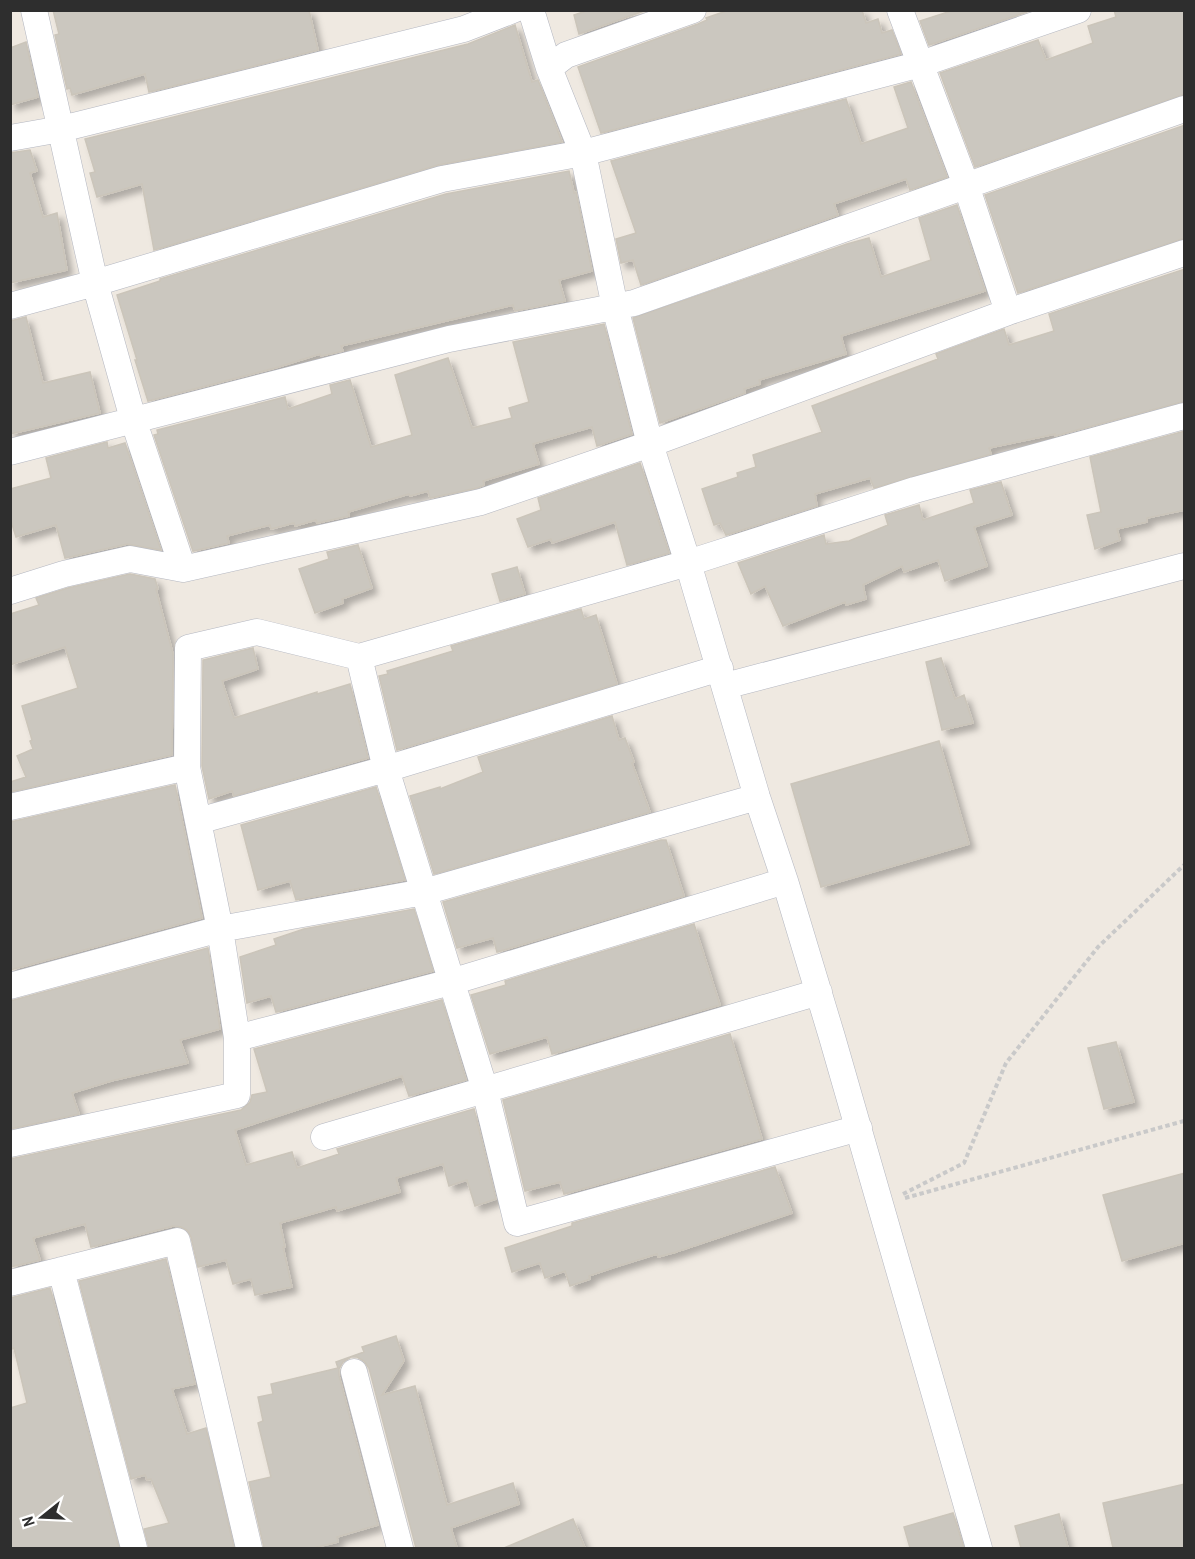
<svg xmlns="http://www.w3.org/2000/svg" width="1195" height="1559" font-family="'Archivo Narrow',sans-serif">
<defs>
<filter id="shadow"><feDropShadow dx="5.5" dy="5.5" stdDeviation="3" flood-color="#0004"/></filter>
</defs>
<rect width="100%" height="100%" fill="#efe9e1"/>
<!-- building -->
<path fill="#cbc7bf" stroke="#cbc5ba" stroke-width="1.5" filter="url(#shadow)" d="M53,10h256l9,40 -169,42 -4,-18 -73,21 -2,-7 -3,1 -12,-54 4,-1z
M589,10h55v1l-65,23 -5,-19z
M729,10h133l4,13 12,-4 4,14 10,-3 9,24 -300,79 -23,-66 120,-43 9,-4 -1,-2z
M954,10h73v2l-98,33 -9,-24z
M1114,10h71v84l-210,73 -35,-94 98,-33 8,20 47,-17 -5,-17 28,-9z
M515,25l17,57 6,-2 24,62 -124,23 -284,85 -12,-66 -45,13 -7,-24 5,-1 -10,-33 383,-95z
M26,42l12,55 -28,8v-57z
M911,82l36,95 -37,13 -4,-11 -72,25 4,11 -197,70 -8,-25 -12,3 -5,-24 20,-6 -25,-72 235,-62 15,45 47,-16 -14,-41z
M1185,125v113l-167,55 -33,-98z
M30,150l7,21 -7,2 13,44 14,-4 10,57 -57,13v-130z
M569,171l5,22 2,-1 16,79 -33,9 6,21 -50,10 -2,-6 -172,41 2,5 -22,5 -1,-2 -45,14 -127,33 -13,-41h2l-20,-65 43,-14v-2l286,-85z
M957,205l28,86 -144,45 5,18 -87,26 1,4 -16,5 1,4 -85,30 -27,-105 214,-74 22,-6 12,39 50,-17 -12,-42z
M1185,269v132l-130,35v-2l-66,14 2,6 -117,34 -4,-10 -55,16 2,12 -91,29 -6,-12 -6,2 -12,-36 36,-12 -1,-4 19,-6 -3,-12 69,-23 -10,-26 126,-47 -2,-5 68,-25 5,16 45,-14 -5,-17z
M26,317l17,66 47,-11 10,41 -90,21v-113z
M604,324l28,110 -35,12 -5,-19 -59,17 6,20 -56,17 1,4 -7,3 -47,10 -2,-7 -18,5 -1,-2 -61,18 1,4 -32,7 -1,-3 -21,6 -1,-3 -23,6 -1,-4 -43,11 2,7 -36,8 -39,-116 4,-1 -1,-4 128,-33 3,12 44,-15 -2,-9 20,-5 21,67 41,-12 -17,-60 53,-17 24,70 40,-10 -3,-10 20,-6 -16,-60z
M1185,431v79l-38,8v4l-30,7 3,11 -25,9 -8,-34 14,-3 -11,-55z
M107,442l1,6 17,-5 36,107 -34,-6 -62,14 -9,-33 -40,12 -6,-19v-29l41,-11 -5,-20z
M640,463l29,90 -42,12 -12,-43 -63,21 -1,-4 -23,8 -11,-28 24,-9 -3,-12z
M1001,482l11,33 -38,12 13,39 -42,15 -7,-21 -34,12 -2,-6 -39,19 3,14 -20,6 -1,-3 -62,24 -18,-40 -14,8 -13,-31 86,-28 2,9 23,-3 39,-16 -3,-10 34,-10 4,15 51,-17 -4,-13z
M358,545l14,43 -30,11 1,4 -28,10 -16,-44 30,-10 -2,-7z
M517,567l8,27 -25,7 -8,-27z
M130,574l25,5 3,10h-2l17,65 -1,101 -162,37v-10l16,-5 -9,-21 16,-7 -3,-8 2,-1 -10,-34 56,-18 -13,-41 -55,18v-51l29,-9 -3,-7 32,-10z
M581,609l3,10 12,-4 21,69 -220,66 -18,-74 9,-2 -1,-3 66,-20 -2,-5z
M253,648l5,21 -36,12 12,37 83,-26v2l33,-10 18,74 -134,38 -2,-5 -23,8 -7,-33 1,-106z
M941,658l14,41 9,-4 9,28 -31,7 -16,-68z
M612,716l7,24 6,-2 9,24 -2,1 18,49 -216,62 -24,-78 30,-9v2l43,-17 -5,-15z
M939,741l30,103 -148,43 -30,-103z
M175,785l27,133 -192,52v-148z
M376,787l29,93 -109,20 -6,-19 -32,9 -17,-65z
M661,840h5l18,56 -187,56 -4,-14 -36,10 -14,-46z
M414,909l19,62 -157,41 -5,-16 -24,7 -7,-46 36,-12 -2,-6 30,-10z
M694,924l26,81 -168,49 -5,-17 -57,17 -19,-59 35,-10 -1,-4z
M208,948l12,81 -40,11 8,23 -77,18 -39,12 7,21 -69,15v-128z
M442,1000l24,80 -57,16 -7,-20 -167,54 11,35 46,-13 5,16 42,-14 -2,-5 137,-40 22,90 -21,7 -8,-26 -18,6 -6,-22 -47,14 4,14 -63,19 -1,-4 -56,16 5,24h-2l9,40 -37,8 -4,-16 -18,5 -7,-24 -28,7 -7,-30 -4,-7 -6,-3 -8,-1 -82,21 -6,-23 -52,14 7,22 -30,7v-108l231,-49 9,-8 2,-7 15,-3 -13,-43z
M730,1034l32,105 -198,55 -4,-12 -35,9 -22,-91z
M1116,1042l18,60 -30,7 -16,-61z
M775,1167l17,46 -116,39 -18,5 -1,-3 -45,14 -23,8 1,3 -20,7 -5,-15 -20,7 -5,-15 -28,9 -7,-24 67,-22v-3z
M1185,1173v70l-63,18 -19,-66z
M166,1259l29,125 -23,5 15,45 19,-6 28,120h-85l-5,-19 25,-6 -18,-44 -4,1 -2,-5 -14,4 -52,-198z
M50,1288l69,260h-109v-140l17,-5 -13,-55 -4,2v-52z
M396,1336l8,25 -22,34 33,-9 32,119 66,-22 6,21 -68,24 6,20h-41l-47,-180 -5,-7 -7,-4h-6l-8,5 -4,7v7l39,149 -41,12 1,5 -25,6h-49l-15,-66 22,-5 -13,-54 5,-2 -5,-24 15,-3 -2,-10 67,-16 -2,-6 28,-10 -2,-5z
M1185,1484v64h-72l-10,-45z
M953,1513l11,35h-54l-6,-21z
M1059,1514l9,34h-47l-6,-22z
M573,1519l12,29h-81z"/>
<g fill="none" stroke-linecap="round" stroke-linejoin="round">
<!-- street casing -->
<g stroke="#b4b7c1" stroke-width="27">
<path id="street" d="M34,10l61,273 38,136 50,150
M531,10l18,58 34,85 32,154 35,137 38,119 69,234 28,84 47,156 147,511
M900,10l66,175 42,127
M549,68l17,-13 127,-45
M10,138l51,-9 403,-100 49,-19
M10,306l85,-23 347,-104 141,-26 338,-89 157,-54
M10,452l439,-113 185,-36 550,-194
M10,591l54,-17 66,-15 53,10 298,-67 169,-58 358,-132 176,-59
M359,657l27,112 99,321 32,133 342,-95
M725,686l459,-120
M10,807l177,-40
M198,821l188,-52 334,-101
M10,986l210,-57 -33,-162 1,-119 69,-16 102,25 329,-94 227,-73 269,-74
M237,1038l214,-56 334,-101
M324,1137l495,-145
M10,1144l227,-49v-57l-17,-109 204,-37 333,-95
M61,1270l73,278
M10,1283l167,-42 72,307
M354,1372l46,176"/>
</g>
<!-- path -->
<path stroke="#c9c9c9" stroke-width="4" stroke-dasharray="4.5 3" stroke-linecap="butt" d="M903,1194l61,-31 42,-100 92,-116 86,-82
M905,1198l279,-77"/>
<!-- street -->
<use href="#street" stroke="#fff" stroke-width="26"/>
</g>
<!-- border -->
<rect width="1195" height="1559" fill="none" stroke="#2e2e2e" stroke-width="24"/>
<!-- north arrow -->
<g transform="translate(42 1517) rotate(252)" stroke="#ffffff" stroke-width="4.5" paint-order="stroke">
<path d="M0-4.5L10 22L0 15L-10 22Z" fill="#2e2e2e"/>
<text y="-9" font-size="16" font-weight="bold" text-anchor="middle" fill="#2e2e2e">N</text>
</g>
</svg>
